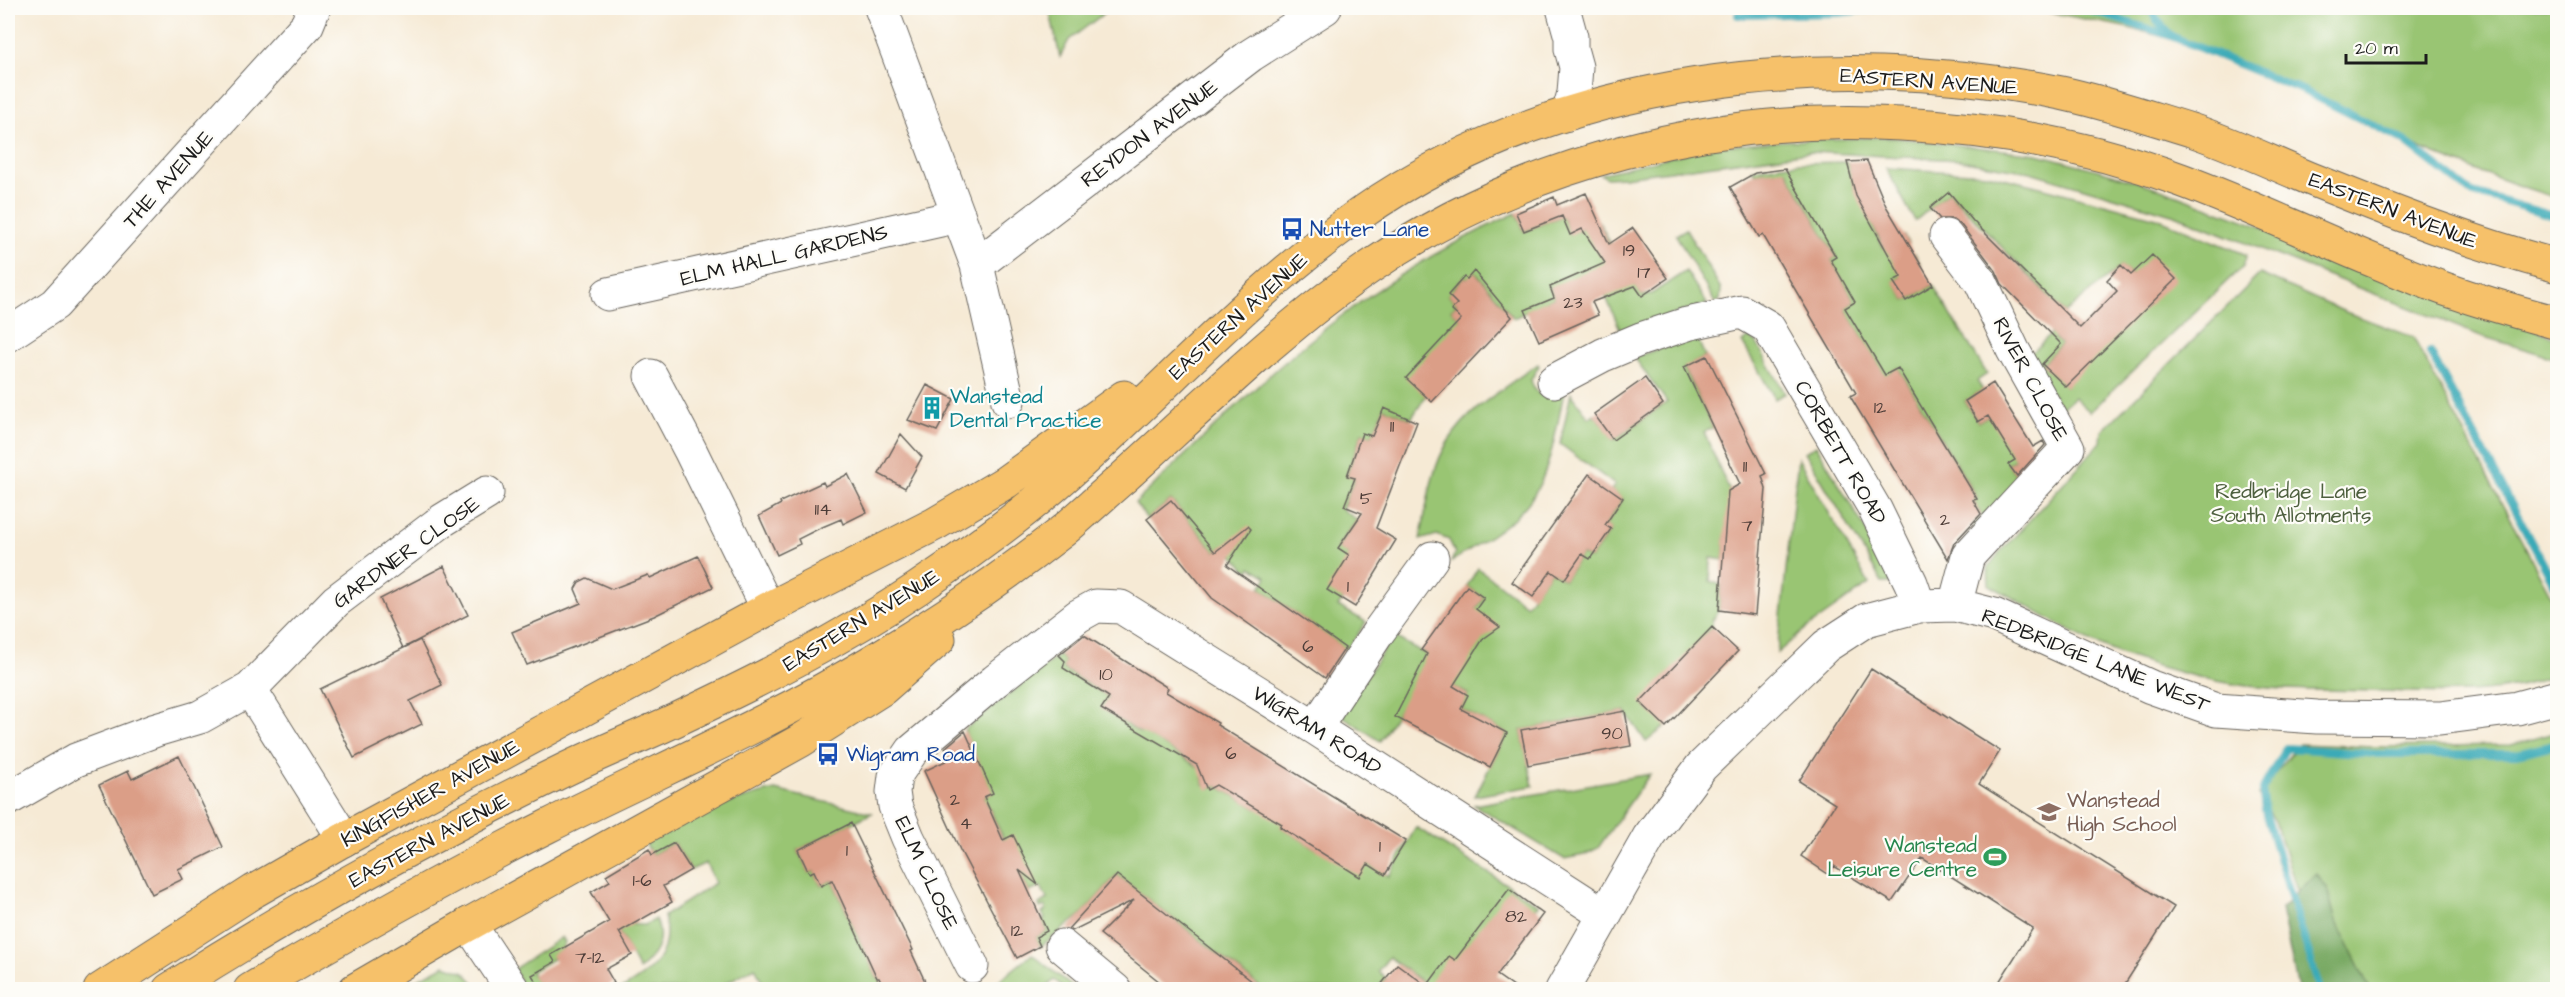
<svg xmlns="http://www.w3.org/2000/svg" width="2565" height="997" font-family="'Architects Daughter',sans-serif">
<rect width="100%" height="100%" fill="#fdfcf7"/>
<filter id="ink" filterUnits="userSpaceOnUse"><feTurbulence type="fractalNoise" baseFrequency=".0167" numOctaves="2"/><feDisplacementMap in="SourceGraphic" scale="12" xChannelSelector="R" yChannelSelector="G"/><feConvolveMatrix kernelMatrix="1 2 1 2 8 2 1 2 1" color-interpolation-filters="sRGB"/></filter>
<filter id="wash" filterUnits="userSpaceOnUse"><feTurbulence type="fractalNoise" baseFrequency=".008" numOctaves="4" result="noise"/><feDisplacementMap in="SourceGraphic" scale="24" xChannelSelector="R" yChannelSelector="G"/><feGaussianBlur stdDeviation="1.35" result="paint"/><feColorMatrix in="noise" values="0 0 0 0 0 0 0 0 0 0 0 0 0 0 0 0 0 1.4 0 .05"/><feComposite in="paint" operator="in"/></filter>
<g filter="url(#wash)">
<rect width="100%" height="100%" fill="#f6ead5"/>
<!-- green -->
<path fill="#99c573" stroke="#5a7048" stroke-width="1.5" d="M1049,8h62l-42,32 -9,17z
M2024,8h533v190c-52,-16 -103,-35 -153,-57 -58,-26 -114,-57 -173,-81 -64,-27 -138,-40 -207,-52z
M1889,137l148,17 65,17 59,18 396,149v21l-76,-23 -306,-121 -145,-43 -71,-12 -150,-8 -184,25 -18,1 -7,-4 107,-26 54,-6z
M1847,162l7,25 29,60 21,-11 4,7 -17,10 6,11 18,-10 6,11 -27,16 12,20 27,-16 54,89 -10,7 6,9 -18,11 13,21 11,-7 26,44 -7,5 14,19 -46,46 -3,-5 10,-7 -10,-17 4,-2 -79,-130 -13,8 -40,-68 10,-6 -24,-42 5,-3 -50,-87 -31,3 -3,-4 46,-6z
M1886,168l102,6 56,14 113,30 90,37 -4,11 -153,146 -16,-15 -13,11 -33,-52 25,-24 2,7 6,5 -19,20 24,22 65,-111 -10,-9 -56,47 -116,-121 -34,29z
M1516,213l8,18 38,-15 8,18 29,-12 24,45 19,29 9,-2 35,-23 21,33 -86,27 -20,-45 -51,1 4,11 -40,20 -39,-46 -8,7 -3,-2 -16,18 9,9 -6,6 10,9 -35,77 -15,23 -27,-11 -12,28 -10,-3 -15,42 8,3 -13,31 15,11 -19,27 11,8 -6,45 -5,6 28,16 -19,28 -87,-62 7,-11 -16,-10 -2,4 -5,-3 -19,-23 -10,7 -44,-52 -24,19 -12,-16c67,-63 132,-131 205,-186 55,-42 114,-76 176,-104z
M1686,229l35,60 -1,11 -5,3 -39,-68z
M2260,274l83,37 70,26 144,270v68c-58,22 -113,18 -175,16 -37,-1 -76,0 -113,-3 -51,-3 -103,-18 -151,-35 -45,-17 -86,-46 -129,-68l-1,-18 7,-9 106,-116 1,-11z
M1697,337l8,20 -21,11 29,60 -9,4 26,60 -7,68 -12,-2 -1,23 11,4 -2,25 -7,11v6l-69,78 24,20 -21,17 -21,-31 -104,19 12,56 -58,10 32,-63 -46,-24 7,-15 -25,-13 -24,-3 -39,63 -39,-26 52,-79 56,31 27,-58 8,-11 -17,-12 11,-18 48,37 25,-34 13,9 18,-26 8,5 21,-29 -6,-5 18,-26 -12,-9 4,-5 -55,-41 11,-51 18,25 5,-4 20,26 53,-38 -33,-45z
M1749,338l7,4 29,51 -10,6 -33,-57z
M1538,364l1,2 -8,14c4,18 18,21 33,12 -9,43 -14,94 -48,124 -19,18 -44,31 -65,46l4,-9 -6,-13 -12,-5 -17,5c7,-32 10,-70 28,-98 20,-33 59,-56 90,-78z
M1816,445l73,125 1,13h-8l-77,-131z
M1798,458l71,126 -61,43 -31,26z
M1059,655l6,6 -2,8 46,28 -7,12 38,24 1,-2 64,40 -3,6 2,7 6,4 6,-3 41,24 6,-10 25,15 -7,13 35,22 52,15 21,12 27,-49 123,78 -60,47 -51,34 -39,-29 -11,14 8,7 -7,9 3,2h-119l-146,-114 -36,40 -41,32 -4,-10 11,-6 -5,-11 3,-1 -3,-6 4,-3 -1,-4 -5,2 -1,-4 8,-5 -6,-12 -12,5 -45,-95 8,-4 -28,-63z
M2557,732v257h-231l-14,-52 -37,-116 -17,-26 41,-51 74,3 138,-2z
M1650,774l-52,74 -14,7 -20,4 -90,-54z
M775,790l97,23 -74,37 11,23 5,-2 7,15 11,-6 45,98 2,-1 6,12h-119l-11,-22 -40,22 -95,1c32,-19 53,-34 44,-74l51,-33 -9,-20 -15,7 -17,-27 -22,12 -7,-12c41,-24 84,-43 130,-53z
M656,919c9,24 0,35 -17,51l-24,-46 30,1z
M562,937l3,5 -3,7 -9,10 -22,13 10,17h-17l-10,-20z
M1032,954l43,35h-9l-12,-9 -9,9h-56z
M445,965l19,7 16,17h-33l-3,-5 -9,5h-36z"/>
<!-- forest -->
<path fill="#7aaa65" stroke="#4b6340" stroke-width="1.5" d="M2316,874l11,14 8,30 35,71h-72l-17,-80z"/>
<g fill="none" stroke-linecap="round" stroke-linejoin="round">
<!-- stream -->
<path stroke="#3aaab7" stroke-width="8" d="M2082,8l89,28 133,55 99,49 67,52 88,25
M2150,8l6,11 15,17
M1738,15l101,-2 39,-5
M2430,352l128,239
M2320,990l-54,-175 -4,-25 24,-42 89,6h142l41,-10"/>
</g>
<g id="blocks">
<!-- building -->
<path fill="#db9e87" d="M1867,161l19,45 47,79 -27,16 -13,-20 8,-4 -45,-81 -9,-34z
M1785,169l51,88 -5,3 24,42 -10,6 40,67 13,-7 79,131 -4,1 8,14 -27,29 -6,16 -98,-163 6,-3 -93,-158 -4,2 -29,-50 25,-14z
M1949,192l24,29 107,107 37,-37 -10,-11 14,-15 10,10 21,-20 24,24 -110,108 -24,-23 19,-20 -59,-60 -6,-13 -35,-46 -8,-6h-13l-10,-11z
M1586,193l23,51 24,-16 35,50 -26,18 -7,-10 -43,16 6,13 -59,26 -14,-31 29,-12 -4,-11 55,-24 -23,-34 -12,6 -8,-19 -38,15 -8,-18 38,-16 3,8z
M1474,271l38,46 -80,85 -26,-24 55,-59 -10,-9 6,-6 -9,-9 16,-18 3,2z
M1707,356l59,118 -4,2 4,13 -11,126 -36,-5 9,-119 12,-7 -56,-117z
M1645,378l18,26 -50,36 -19,-26z
M1993,383l40,64 10,-6 2,4 -28,31 -9,-12 7,-4 -27,-44 -10,6 -13,-21z
M927,385l27,14 -17,32 -29,-11z
M1384,408l33,14 -41,106 20,12 -41,67 -28,-17 22,-35 -11,-7 24,-35 -18,-7 11,-28 -8,-2 15,-43 10,3z
M901,434l21,23 -17,31 -26,-14z
M848,474l19,38 -24,12 -2,-5 -21,9 -22,11 2,5 -23,11 -18,-39 22,-12 -1,-2 43,-20 2,4z
M1589,474l34,24 -18,27 6,4 -21,30 -8,-5 -18,26 -13,-9 -18,26 -21,-15z
M1171,500l44,52 33,-26 3,3 -24,36 118,83 -20,30 -113,-80 -65,-79z
M698,556l15,31 -59,29 -127,49 -15,-33 69,-29 -6,-14 4,-7 8,-4 25,11 36,-14 2,3z
M444,566l24,49 -65,33 -23,-49z
M1467,586l17,12 -8,11 24,18 -17,12 -30,47 15,9 -7,14 46,24 -17,34 -95,-50 32,-63 -6,-4z
M1712,627l26,24 -72,76 -26,-25z
M1084,635l84,53 -2,4 52,31 -1,2 189,116 -21,34 -17,-11 -8,13 -80,-50 2,-3 -66,-39 -9,5 -10,-25 -96,-56 8,-12 -46,-29 2,-7 -6,-6z
M420,640l22,45 -32,16 12,23 -68,34 -34,-69z
M1871,669l129,82 -21,33 195,123 -53,83h-127l39,-62 -111,-70 -30,44 -58,-36 -6,8 -27,-18 34,-52 -36,-23z
M1625,711l6,35 -103,19 -7,-35z
M965,731l28,62 -9,4 19,43 10,-5 25,50 -19,-15 28,61 -11,6 4,9 -23,12 -57,-108 -36,-79 26,-12 -5,-11z
M179,756l44,91 -45,22 5,10 -31,15 -53,-109 29,-14 4,8z
M851,823l62,127 -2,1 18,39h-44l-6,-12h-2l-45,-98 -11,6 -7,-15 -5,2 -11,-23z
M674,843l17,27 -28,16 9,16 -53,30 13,23 -26,14 8,14 -11,7h-62l-9,-15 23,-13 -4,-7 58,-33 -18,-30 19,-11 -4,-6 43,-26 3,6z
M1117,875l27,21 119,94h-93l-70,-56 34,-34 -62,31 -4,-2z
M1509,889l34,25 -46,61 21,15h-141l20,-26 30,22 22,-30 6,4z"/>
</g>
</g>
<g filter="url(#ink)">
<use href="#blocks" fill-opacity="0" stroke="#68645d" stroke-width="1.5"/>
<g fill="none" stroke-linecap="round" stroke-linejoin="round">
<!-- minor casing -->
<g stroke="#68645d" stroke-width="35">
<path id="minor" d="M881,8l96,257 31,136
M1563,8l8,29v12l5,18 -2,26 -6,21
M1946,236l35,46 32,68 55,98 -100,108 -13,49
M977,265l274,-210 74,-47
M608,294l351,-78
M8,335l47,-31 252,-279 7,-17
M651,376l39,74 78,159
M1554,381l49,-26 38,-16 46,-15 55,-12 26,15 107,182 36,74 8,23
M250,689l86,137 7,14
M1315,728l64,-97 53,-73
M8,799l68,-39 80,-30 44,-13 50,-28 86,-88 107,-81 44,-27
M469,924l44,66
M1062,946l53,44
M972,966l-64,-128 -13,-32 -2,-14 2,-16 17,-25 83,-70 83,-65 18,-10 25,1 194,121 290,187
M1562,990l87,-153 52,-70 125,-121 40,-26 53,-14 36,-1 39,10 157,72 65,23 101,7 123,1 77,-10 41,-11"/>
</g>
<!-- major casing -->
<g stroke="#68645d" stroke-width="35">
<path id="major" d="M100,990l154,-99 89,-51 425,-231
M355,990l114,-66"/>
</g>
<!-- highway casing -->
<g stroke="#68645d" stroke-width="35">
<path id="highway" d="M768,609l167,-85 71,-42 118,-85
M469,924l331,-183 82,-52 57,-50
M169,990c125,-80 256,-152 389,-217 36,-18 74,-33 111,-50 85,-40 170,-82 249,-135 52,-35 103,-72 150,-114 98,-87 185,-185 292,-260 198,-139 468,-167 701,-121 43,9 87,24 130,37 42,14 83,34 125,51 79,32 158,63 242,85
M250,990c97,-57 195,-113 296,-163 109,-55 221,-102 325,-165 67,-40 132,-84 193,-132 20,-17 39,-35 59,-52 79,-71 159,-151 247,-211 152,-105 348,-154 531,-143 95,5 190,23 280,56 89,33 175,77 264,109 37,13 75,24 113,34"/>
</g>
<!-- minor -->
<use href="#minor" stroke="#fff" stroke-width="33"/>
<!-- major -->
<use href="#major" stroke="#f6c16b" stroke-width="33"/>
<!-- highway -->
<use href="#highway" stroke="#f6c16b" stroke-width="33"/>
</g>
</g>
<!-- icons -->
<defs>
<g id="bus-bare" transform="scale(1.8)"><path d="M-5-6H5V4H4V6H2V4H-2V6H-4V4H-5ZM-3.5-4V0h7V-4ZM-3.5 1.2v1.5H-2V1.2ZM2 1.2v1.5H3.5V1.2Z" fill="#1a4fb4" stroke="#fdfcf7" stroke-width="2.5" paint-order="stroke"/></g>
<g id="building-bare" transform="scale(1.8)"><path d="M-4-6H4V6H1V3H-1V6H-4ZM-2.5-4.3h1.7v1.8h-1.7ZM.8-4.3h1.7v1.8H.8ZM-2.5-1h1.7V.8h-1.7ZM.8-1h1.7V.8H.8Z" fill="#0f9aa8" stroke="#fdfcf7" stroke-width="2.5" paint-order="stroke"/></g>
<g id="school-bare" transform="scale(1.8)"><path d="M0-5L7-2L0 1L-7-2ZM-4 1L0 2.5L4 1V4Q0 6-4 4Z" fill="#8d6e63" stroke="#fdfcf7" stroke-width="2.5" paint-order="stroke"/></g>
<g id="stadium-bare" transform="scale(1.8)"><path d="M0-5a6.5 5 0 1 0 0 10a6.5 5 0 1 0 0-10ZM-3.5-1.8h7v3.6h-7Z" fill="#2e9e5b" stroke="#fdfcf7" stroke-width="2.5" paint-order="stroke"/></g>
</defs>
<g fill-rule="evenodd">
<use href="#bus-bare" x="1292" y="229"/>
<use href="#building-bare" x="932" y="408"/>
<use href="#bus-bare" x="828" y="754"/>
<use href="#school-bare" x="2049" y="812"/>
<use href="#stadium-bare" x="1995" y="857"/>
</g>
<g text-anchor="middle" stroke-width="4.5" stroke-linejoin="round" paint-order="stroke">
<!-- number labels -->
<g font-size="18" fill="#4c3c37">
<text x="1629" y="256">19</text>
<text x="1644" y="278">17</text>
<text x="1573" y="308">23</text>
<text x="1880" y="413">12</text>
<text x="1392" y="432">11</text>
<text x="1745" y="472">11</text>
<text x="1366" y="504">5</text>
<text x="823" y="515">114</text>
<text x="1945" y="525">2</text>
<text x="1747" y="531">7</text>
<text x="1348" y="592">1</text>
<text x="1308" y="652">6</text>
<text x="1106" y="680">10</text>
<text x="1612" y="739">90</text>
<text x="1231" y="759">6</text>
<text x="955" y="805">2</text>
<text x="966" y="829">4</text>
<text x="1380" y="852">1</text>
<text x="847" y="856">1</text>
<text x="642" y="886">1-6</text>
<text x="1516" y="922">82</text>
<text x="1017" y="936">12</text>
<text x="590" y="963">7-12</text>
</g>
<!-- street labels -->
<g font-size="21" fill="#1c1c1c" stroke="#fdfcf7">
<text transform="translate(1929 81) rotate(4)" y="7">EASTERN AVENUE</text>
<text transform="translate(1149 133) rotate(-37)" y="7">REYDON AVENUE</text>
<text transform="translate(168 179) rotate(-48)" y="7">THE AVENUE</text>
<text transform="translate(2393 210) rotate(21)" y="7">EASTERN AVENUE</text>
<text transform="translate(784 255) rotate(-13)" y="7">ELM HALL GARDENS</text>
<text transform="translate(1238 316) rotate(-42)" y="7">EASTERN AVENUE</text>
<text transform="translate(2031 379) rotate(62)" y="7">RIVER CLOSE</text>
<text transform="translate(1841 452) rotate(60)" y="7">CORBETT ROAD</text>
<text transform="translate(406 552) rotate(-36)" y="7">GARDNER CLOSE</text>
<text transform="translate(861 620) rotate(-31)" y="7">EASTERN AVENUE</text>
<text transform="translate(2096 660) rotate(22)" y="7">REDBRIDGE LANE WEST</text>
<text transform="translate(1317 730) rotate(32)" y="7">WIGRAM ROAD</text>
<text transform="translate(430 793) rotate(-29)" y="7">KINGFISHER AVENUE</text>
<text transform="translate(429 840) rotate(-28)" y="7">EASTERN AVENUE</text>
<text transform="translate(927 873) rotate(65)" y="7">ELM CLOSE</text>
</g>
<!-- transit labels -->
<g font-size="21" fill="#164399" stroke="#fdfcf7" text-anchor="start">
<text x="1310" y="236">Nutter Lane</text>
<text x="846" y="761">Wigram Road</text>
</g>
<!-- culture labels -->
<g font-size="21" fill="#0d838f" stroke="#fdfcf7" text-anchor="start">
<text x="950" y="403">Wanstead<tspan x="950" dy="24">Dental Practice</tspan></text>
</g>
<!-- park labels -->
<g font-size="21" fill="#4e603f" stroke="#fdfcf7">
<text x="2291" y="498">Redbridge Lane<tspan x="2291" dy="24">South Allotments</tspan></text>
</g>
<!-- education labels -->
<g font-size="21" fill="#785e54" stroke="#fdfcf7" text-anchor="start">
<text x="2067" y="807">Wanstead<tspan x="2067" dy="24">High School</tspan></text>
</g>
<!-- leisure labels -->
<g font-size="21" fill="#27864d" stroke="#fdfcf7" text-anchor="end">
<text x="1977" y="852">Wanstead<tspan x="1977" dy="24">Leisure Centre</tspan></text>
</g>
</g>
<!-- margin -->
<rect width="2565" height="997" fill="none" stroke="#fdfcf7" stroke-width="30"/>
<!-- scale -->
<path d="M2346 54v9h80v-9" fill="none" stroke="#1c1c1c" stroke-width="3"/>
<text x="2355" y="54" font-size="18" fill="#1c1c1c" stroke="#fdfcf7" stroke-width="4.5" paint-order="stroke">20 m</text>
</svg>
